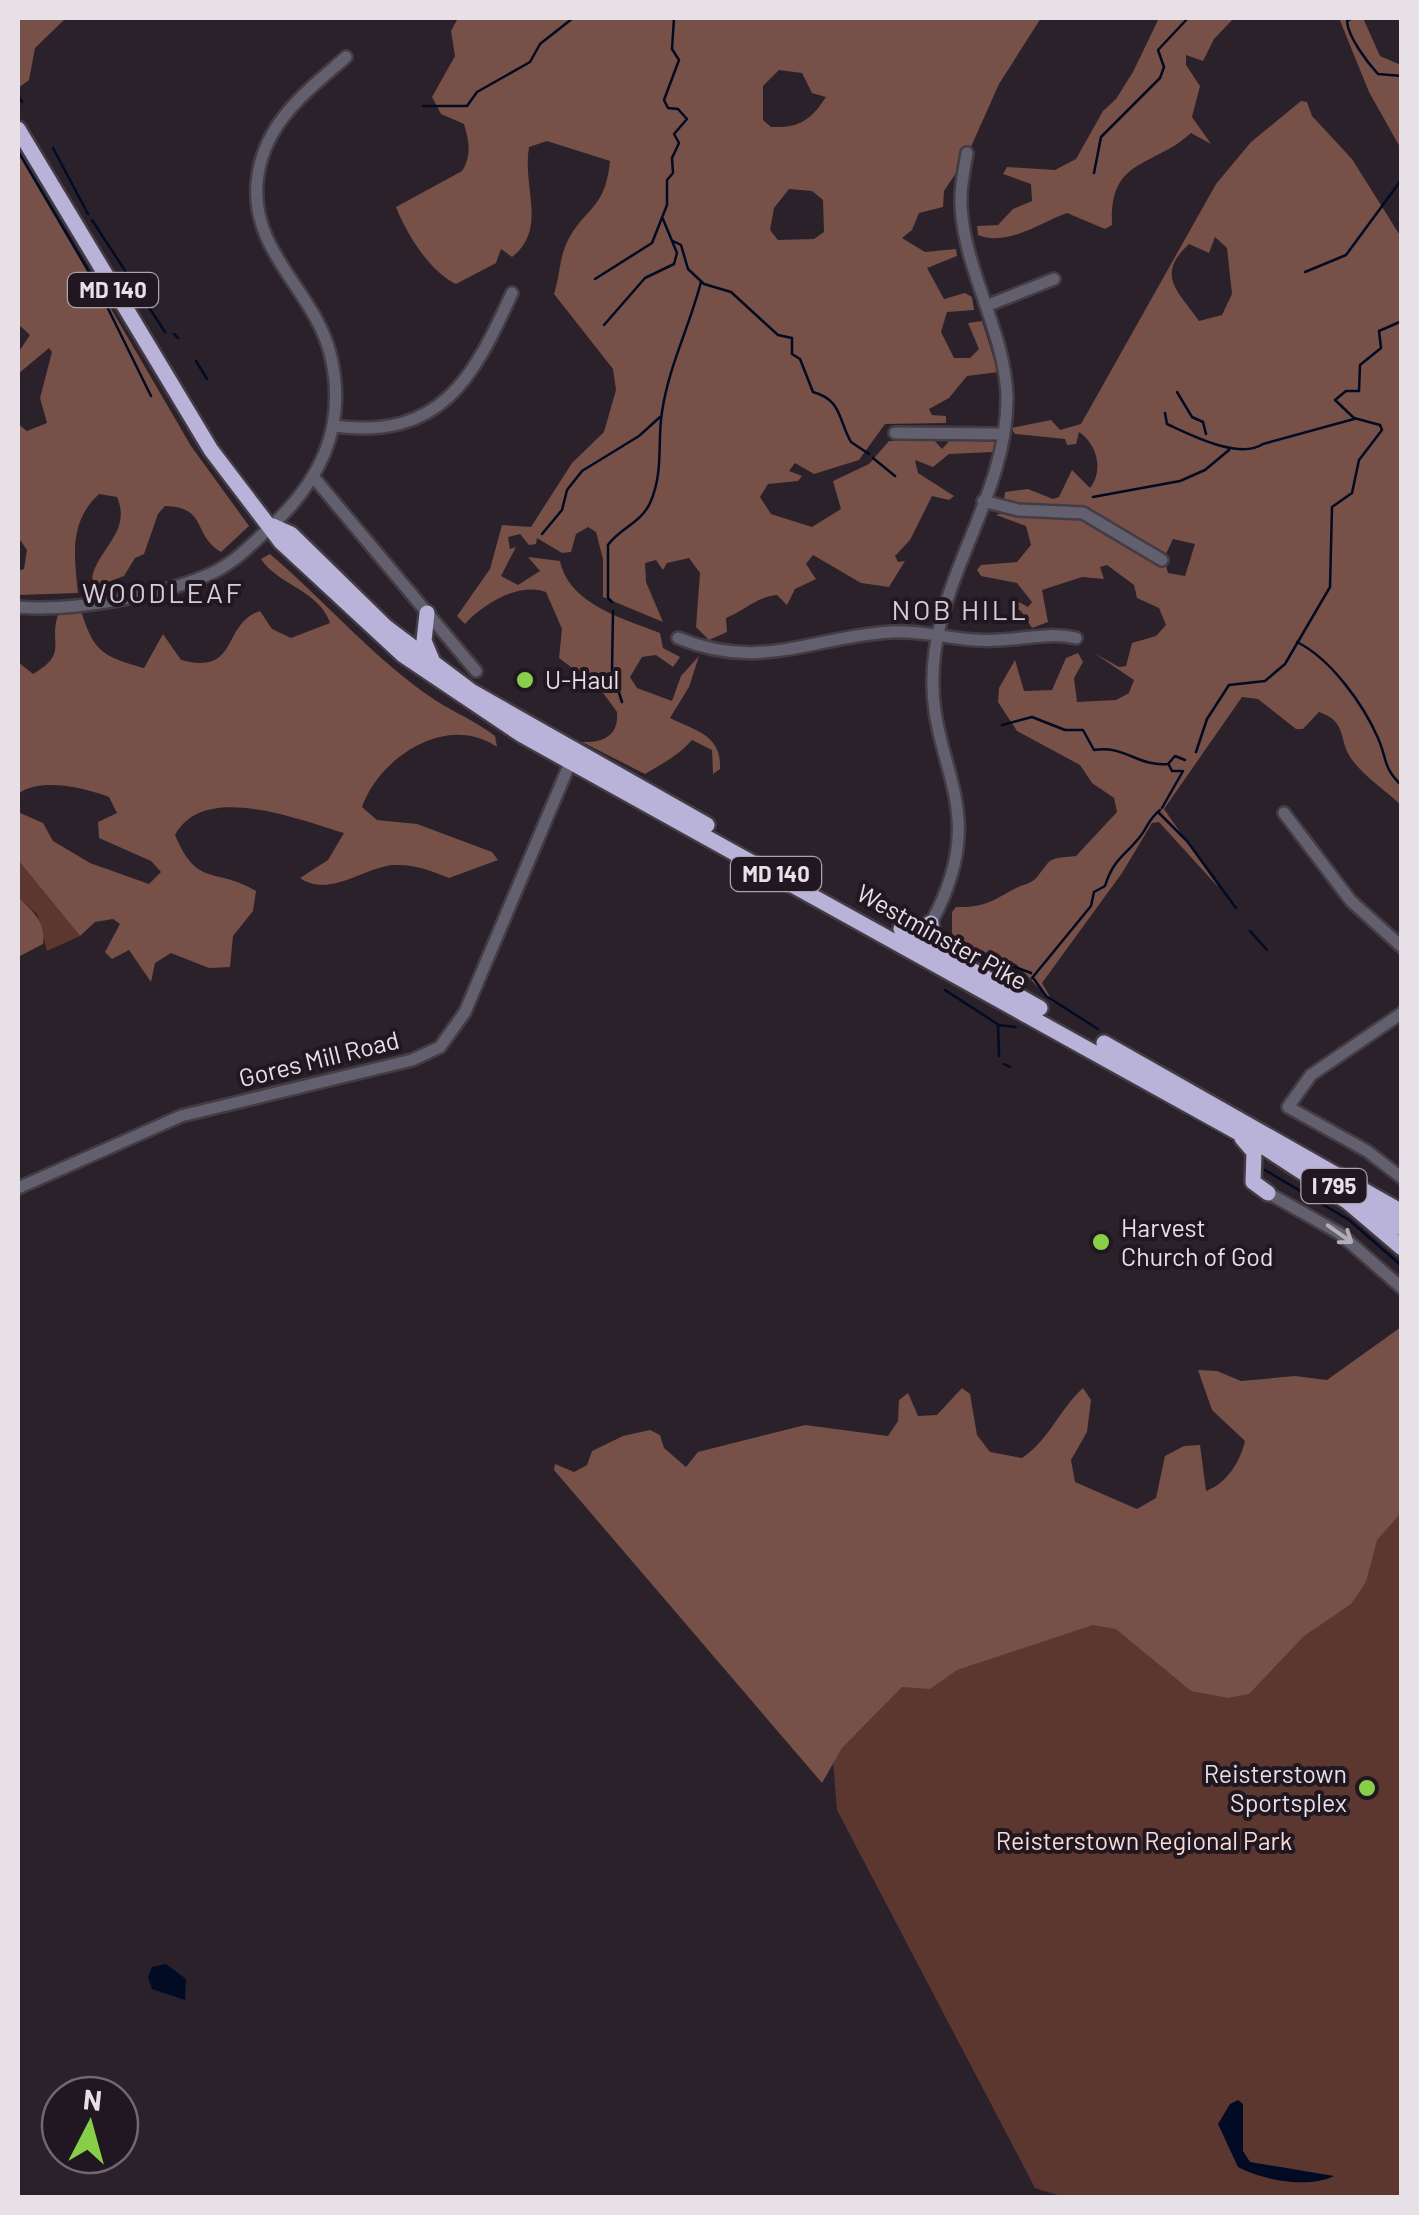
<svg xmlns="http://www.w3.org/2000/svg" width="1419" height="2215" font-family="Barlow,sans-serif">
<rect width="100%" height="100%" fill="#2a212a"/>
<!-- green -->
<path fill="#5b3730" d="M18,860l62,76 -33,15 -10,-37 -19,-17z
M1401,1386v811l-334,1 -32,-10 -198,-378 -5,-61 132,-192 276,34z"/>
<!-- forest -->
<path fill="#775047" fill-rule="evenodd" d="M18,18h48l-31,30 -6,32 -11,8z
M458,18h583l-42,66 -33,74 -22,33 -1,16 -24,6 -7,17 -10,8 23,14 31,-3 1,7 -30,12 17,31 21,-6 7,4 2,13 -27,2 -6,20 13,26h16l9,-9 -11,-26 14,-2 16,51 -31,4 -18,22 -20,11 3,6 14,1v7l-61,1 -26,36 -45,14 -19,-11 -6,8 13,5 -4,5 -30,3 -8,13 11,17 41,13 29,-18 -8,-28 36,-17 20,-23 45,-1 8,9 9,-10 44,3 -2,10 -44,2 -16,13 -18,-7 3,13 36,23 -5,4 -17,-4 -22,44 -15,16 3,6 7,-1 -16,26 -28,-4 -48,-28 -7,9 10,15 -21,10 -8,16 -10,-10c-18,1 -34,16 -51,23l1,14 -18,8 -13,-13 4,-54 -11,-15 -22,5 -4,7 -7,-10 -11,3 1,19 17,40 -60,-25v-38l-7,-27 -8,-5 -12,7 -5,18 -9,1 -25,-15 -1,6 -7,1 -9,-11 -12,3 2,12 6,-2 -15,29 17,9 22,-14 -12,-14 32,4c9,43 62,57 100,72l3,15 17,9 -7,10 -17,-12 -14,2 -12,20 7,11 35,13 9,-25 18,-20 -10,31 -19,31c26,13 52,17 50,51l-7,5 -1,-24 -20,-10c-13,15 -30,24 -47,34l-63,-32c22,1 37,-7 35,-30l-16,-22 -42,-32 3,-29 -16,-37c-27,-10 -63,12 -81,32l-8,-8 33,-47 12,-44 29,2 41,-64 32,-31 12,-42 -3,-21 -59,-75c5,-15 6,-35 11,-47 17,-40 40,-34 45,-86l-63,-20 -18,6c-7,40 19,82 -17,110l-11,-8 -5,14 -40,21c-26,-12 -50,-51 -60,-77l66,-36c10,-16 7,-30 2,-47l-23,-10 -9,-17 23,-41 -4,-25zM779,70l23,3 10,20 14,4c-16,24 -27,31 -55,30l-8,-7v-34zM789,189l23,2 11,9 1,32 -10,7 -36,1 -8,-10 4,-22z
M1159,18h75l-20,21 -11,22 -17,-6v10l14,21 -8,31 19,27 -20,-11c-38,35 -82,24 -79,92l-7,4 -38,-16c-26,9 -59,34 -89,22l-1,-9 21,-1 15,-16 19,-8 -1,-17 -28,-10 4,-7 48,3 21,-11 27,-48 13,-12 17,-27z
M1339,18h24l17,38 21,9v84l-32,-57z
M1301,101l6,1 5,14 40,43 49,78v568c-15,-14 -35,-27 -48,-44 -16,-20 -4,-39 -34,-49l-16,17h-7l-38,-30 -16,-2 -78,112 55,79 -60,-66 -7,1 -30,50 -80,110 12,21 -38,-40 -64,-24v-28l4,-5c28,1 36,-6 60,-19 6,-3 17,-5 21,-11 16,-20 10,-18 39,-21l41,-44 -3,-14 -22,-15 -12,-18 -63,-34 -19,-29 1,-14 16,-28 9,31 28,-1 14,-32 12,-5 5,9 -9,16 3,24 39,-2 13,-7 5,-13 -40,-27 25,14 7,-1 6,-23 24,-7 10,-11 -7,-17 -22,-10 -3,-13 -27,-20 -7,2 4,12 -22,-2 -40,13 6,32 -16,6 -11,-17 -12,-6 8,-4 11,6 4,-5 -15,-19 -36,-7 -4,-6 4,-5 36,-3 14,-17 -5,-19 -30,-11c16,-6 39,4 57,1l2,-6c-12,-9 -35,-5 -51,-11l1,-7 23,-3 25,10 6,-2 13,-27 18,18c14,-18 7,-44 -11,-56l-3,12 -9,1 -2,-6 -50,-5 -4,-6 40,-8 9,10 21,-6 135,-240 35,-42zM1215,237l12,11 5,46 -10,21 -23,6c-19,-28 -45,-45 -10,-77l20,9zM1173,539l22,5 -10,32 -17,-3 -4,-15z
M18,149l173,297 58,80 -28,26c-29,-17 -13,-45 -56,-46l-7,8 -14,40 -9,4 -11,18 -27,10 -5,-8c6,-30 40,-46 25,-81l-18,-3c-30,28 -25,61 -21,99l-60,2v-24l6,-2 3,-19 -9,-13v-113l9,7 20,-8 -7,-25 12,-46 -3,-4 -31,26v-21l12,-18 -12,-11z
M270,554c56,48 104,105 165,146 20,13 41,21 60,36l2,11c-50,-35 -118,11 -135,60l15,13 40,4 75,28 6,8 -49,18c-19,-8 -35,-14 -56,-13 -30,3 -64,33 -93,13l28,-18 16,-27c-44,-13 -140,-52 -169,2 23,54 39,31 81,56l-3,20 -20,25 -3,31 -21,1 -38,-15 -16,10 -4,19 -22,-32 -17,9 -7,-7 15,-28 -7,-5 -18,3 -15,14 -62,-76v-48l25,11 10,18 37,22 59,21 12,-12 -10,-11 -52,-23 -1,-16 19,-9 -8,-16c-24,-9 -69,-20 -91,-3v-132l15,12c37,-22 14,-30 26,-62l21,-5c13,44 21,49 64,61l19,-34 18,26c59,16 40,-36 79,-49l12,18 19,9 39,-15c-10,-32 -52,-38 -69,-64z
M18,897c15,14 28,25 25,47l-25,13z
M1401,1327v186l-24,27 -11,42 -15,22 -47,32 -55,58 -21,4 -37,-7 -75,-62 -23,-4 -136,45 -27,19 -28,-2 -60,61 -20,35 -268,-313 1,-6 19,8 13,-7 5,-14 31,-15 27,-6 10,5 4,13 22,19 12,-15 107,-27 83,11 10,-15 1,-21 9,-7 10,23 19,-1 25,-27 8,6 7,41 13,17 32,6c27,-18 37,-48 61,-70l8,12 -4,32 -16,28 4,22 62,27 19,-11 9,-42 19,-10 16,-1 6,46c21,-8 34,-29 39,-50l-33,-31 -14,-40 19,1 24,10 54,-5 32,4z"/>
<!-- water -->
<path fill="#010b24" d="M166,1964l20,15 -1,21 -33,-11 -4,-12 4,-10z
M1238,2100l5,4v47l7,11 84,14c-26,13 -71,4 -96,-9l-20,-43 12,-20z"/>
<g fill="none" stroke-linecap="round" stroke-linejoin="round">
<!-- stream -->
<path stroke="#010b24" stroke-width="2.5" d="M1353,18l-6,3c1,16 20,41 31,53l24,2
M18,95l4,7
M423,106h44l10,-14 53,-30 10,-18 33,-26
M53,148l35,66
M18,151l78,133 55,112
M1094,173l7,-36 59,-59 4,-11 -6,-17 30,-32
M92,220l73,112
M673,241l8,4 7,24 16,15 27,8 47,43 14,3v16l8,5 13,33c29,8 25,27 38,50l18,12
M1305,272l41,-17 56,-76
M595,279l57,-36 15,-38v-25l6,-7 -1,-15 7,-15 -5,-9 13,-15 -9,-10 -10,-1 -4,-8 15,-40 -7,-11 2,-31
M604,325l41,-47 29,-14 3,-11 -14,-34
M174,334l4,4
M196,361l11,18
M1177,392l15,25 11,5 3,12
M1165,413l2,11c24,11 72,36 96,20l91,-25
M873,458l22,18
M1093,497l87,-16 25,-11 24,-20
M542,534l20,-24 5,-20 15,-19 57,-35 21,-19
M612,602l-4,-4v-53c11,-16 33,-22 42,-42 14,-31 7,-60 12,-91 7,-47 27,-84 39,-130
M613,611l-1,60 10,31
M1297,642c34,17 66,62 81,96 10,23 4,28 24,48
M1002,725l30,-8 33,13h18l11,20c31,-5 44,17 74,14l7,-8 10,4
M1196,752l11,-33 22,-34 36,-4 20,-17 45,-77 2,-80 20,-14 7,-33 23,-30 -2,-5 -26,-7 -19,-18 11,-9h13l1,-26 21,-17 -2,-17 23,-10
M1162,808l21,-37h-11l-3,-6
M1159,813l28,28 49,67
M875,903l39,19
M1250,931l17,19
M941,939l90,34
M1032,978l59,-72 3,-14 11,-6c9,-29 22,-31 37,-52 7,-10 7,-15 18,-24
M1034,979l12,17 52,33
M1014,981l5,-8
M945,990l54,35 16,2
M998,1027l1,29
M1058,1043l13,6
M1004,1064l6,3
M1113,1072l55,32
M1186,1114l53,30
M1265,1170l84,50 53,46"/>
<!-- minor casing -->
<g stroke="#443c44" stroke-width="16">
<path id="minor" d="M986,306l68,-27
M334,426c107,14 139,-47 178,-133
M895,433l109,1
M315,479l161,192
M983,501l35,9 65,3 79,47
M18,607c53,5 142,-11 192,-33 21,-9 38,-26 54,-41 55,-49 85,-105 66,-180 -16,-62 -79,-101 -73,-170 5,-59 48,-90 89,-126
M678,638c83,34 132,-1 213,-6 36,-2 71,11 108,8 27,-1 50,-8 77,-2
M1284,813l67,88 51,46
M931,923c67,-123 -12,-160 4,-272 12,-87 73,-165 72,-254 -2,-66 -43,-126 -46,-192 -1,-17 3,-35 6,-52
M1402,1013l-91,62 -23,32 79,44 35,27
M18,1188l163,-72 231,-56 28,-13 25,-35 108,-256
M1268,1193l71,40 63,55"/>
</g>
<!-- highway casing -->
<g stroke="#443c44" stroke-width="20">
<path id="highway" d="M18,129l193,321 70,92 122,113 119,80 742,412 84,55 54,46
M273,526l18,8 95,93 85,64 236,134
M427,613l-3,28 8,19
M901,929l17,2 13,-8 1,15 8,12
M907,934l133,74
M1104,1043l298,169
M1242,1138l12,14 -1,30 15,11
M1359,1200l43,28"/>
</g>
<!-- minor -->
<use href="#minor" stroke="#62606f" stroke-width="11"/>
<!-- highway -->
<use href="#highway" stroke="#bab3d9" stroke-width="15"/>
</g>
<!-- one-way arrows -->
<defs><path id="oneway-shaft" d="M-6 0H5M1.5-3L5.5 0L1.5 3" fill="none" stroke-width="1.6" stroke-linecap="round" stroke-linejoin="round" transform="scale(2.5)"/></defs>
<use stroke="#b2adb7" href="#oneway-shaft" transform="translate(1340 1234) rotate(35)"/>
<!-- markers -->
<g fill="#88cf49" stroke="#201720" stroke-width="4">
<circle cx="525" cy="680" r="10"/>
<circle cx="1101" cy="1242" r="10"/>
<circle cx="1367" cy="1788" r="10"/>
</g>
<g text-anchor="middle" stroke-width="8" stroke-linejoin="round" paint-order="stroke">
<!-- shield labels -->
<g fill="#201720" stroke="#aba4ab" stroke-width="2.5">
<rect x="68" y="273" width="90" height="34" rx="8"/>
<rect x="731" y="857" width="90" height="34" rx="8"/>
<rect x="1301.5" y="1169" width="65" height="34" rx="8"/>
</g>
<g font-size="22" font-weight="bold" fill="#e7e1e7">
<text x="113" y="298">MD 140</text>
<text x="776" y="882">MD 140</text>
<text x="1334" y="1194">I 795</text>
</g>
<!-- poi labels -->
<g font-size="25" fill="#e7e1e7" stroke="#201720" text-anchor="start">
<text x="545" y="689">U-Haul</text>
<text x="1121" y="1237">Harvest<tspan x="1121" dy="29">Church of God</tspan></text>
<text x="1347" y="1783" text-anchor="end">Reisterstown<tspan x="1347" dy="29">Sportsplex</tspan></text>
</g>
<!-- street labels -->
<g font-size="25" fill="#e7e1e7" stroke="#201720">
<text transform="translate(942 937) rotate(29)" y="9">Westminster Pike</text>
<text transform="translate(319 1059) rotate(-14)" y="9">Gores Mill Road</text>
</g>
<!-- park labels -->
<g font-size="25" fill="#faddd6" stroke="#201720">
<text x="1144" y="1850">Reisterstown Regional Park</text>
</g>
<!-- neighbourhood labels -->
<g font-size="28" letter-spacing="2.5" fill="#d7cbd7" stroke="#201720">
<text x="163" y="603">WOODLEAF</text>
<text x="960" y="620">NOB HILL</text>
</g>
</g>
<!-- border -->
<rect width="1419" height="2215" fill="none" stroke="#e7e1e7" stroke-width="40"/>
<!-- north arrow -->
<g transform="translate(90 2125) rotate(6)"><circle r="48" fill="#201720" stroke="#706870" stroke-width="2.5"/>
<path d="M0-8L18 38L0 25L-18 38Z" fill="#88cf49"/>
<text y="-15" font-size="28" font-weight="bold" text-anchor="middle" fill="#e7e1e7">N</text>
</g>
</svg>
